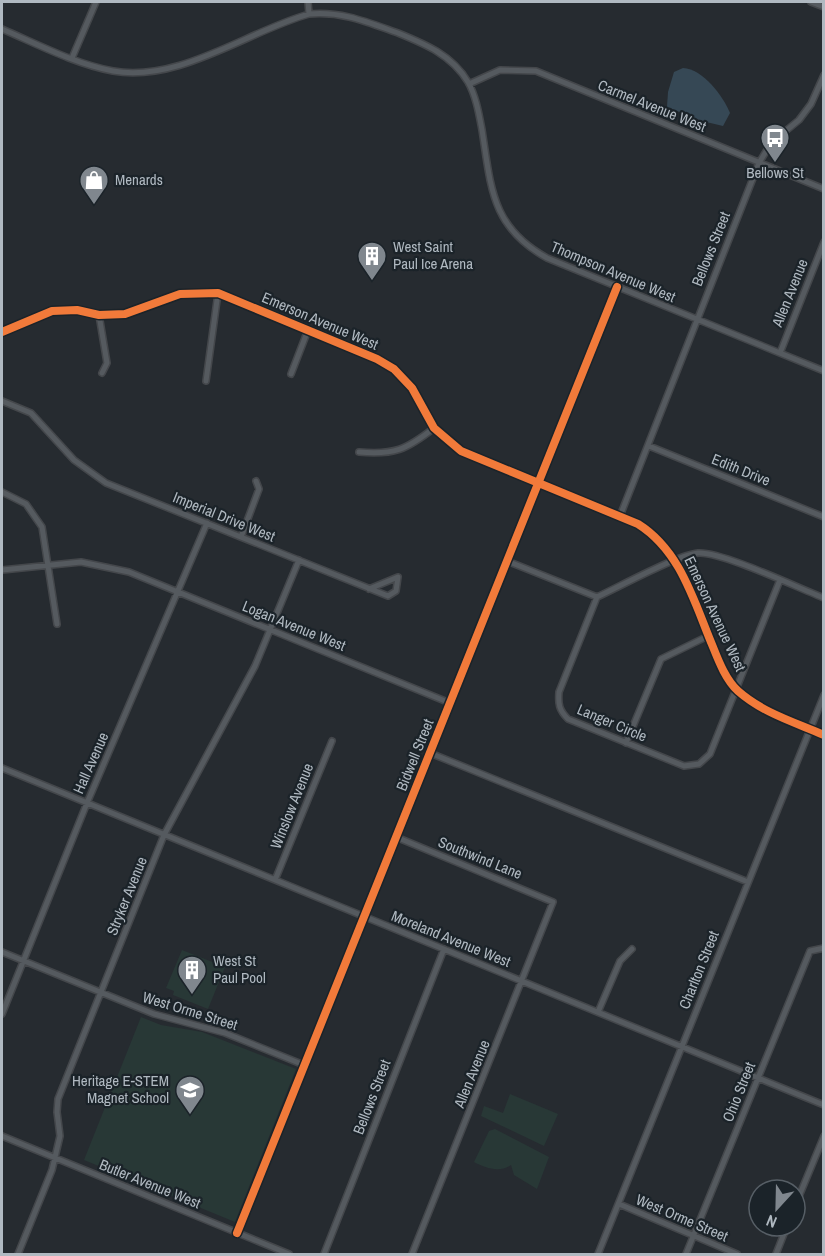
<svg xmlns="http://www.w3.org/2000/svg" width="825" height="1256" font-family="'Archivo Narrow',sans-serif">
<rect width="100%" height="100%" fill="#262b30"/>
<!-- green -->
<path fill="#283836" d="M182,950l43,17 -17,42 -35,-14 1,-4 -8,-3z
M141,1017l20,8 41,7 94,37 -61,153 -151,-62z
M510,1094l48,20 -14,32 -63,-30 3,-10 19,7z
M495,1129l54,28 -12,32 -23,-14 -3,-10c-12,8 -25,3 -37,-3l15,-31z"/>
<!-- water -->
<path fill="#364855" d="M683,68c20,1 40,28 47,45l-7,13 -21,-5 -35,-14 1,-15 6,-20z"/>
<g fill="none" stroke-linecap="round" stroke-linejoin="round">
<!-- minor casing -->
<g stroke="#44474b" stroke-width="8">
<path id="minor" d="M308,2l1,12
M811,2l13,5
M2,29c35,15 73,35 111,42 66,12 135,-40 196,-57 33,-3 58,8 89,19 27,11 54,22 70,49 8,14 11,32 14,48 9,57 9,97 65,128l277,113
M72,58l24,-56
M469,84l31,-14 36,1 288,118
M99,315l8,48 -5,10
M2,332l50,-21 25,-1 22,5 26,-1 55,-20 38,-1 159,66 17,10 18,19 22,40 27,23 177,73c43,27 56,78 75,123 6,15 13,33 25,44 25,22 56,31 86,44
M780,353l44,-111
M291,374l17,-44
M206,381l12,-88
M2,401l29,12 43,47 32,23 282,113 8,-5 2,-14 -29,12
M649,446l175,71
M359,452c35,3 47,-2 75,-24
M2,492l24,12 16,23 15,97
M620,516l139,-353 12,-20 28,-23 12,-16 13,-29
M241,537l18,-48 -3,-8
M507,561l90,36
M2,570l79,-8 48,10 321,131
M780,580l-70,174 -11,10 -15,2 -116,-47c-9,-9 -10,-15 -9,-27l38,-95c22,-10 80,-42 101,-44 23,-2 100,35 126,45
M626,743l35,-84 47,-23
M430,753l318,129
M2,768l822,337
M396,837l157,65 -141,352
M275,880l57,-139
M2,952l152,62 71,19 79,32
M598,1012l22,-51 12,-12
M2,1014l85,-211 120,-280
M2,1136l287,118
M619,1204l118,50
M795,1206l29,-70
M237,1233l380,-946
M18,1254l34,-84 8,-34 -3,-24 1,-13 106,-264 91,-169 44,-106
M324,1254l120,-305
M598,1254l226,-559
M686,1254l124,-303 14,-3
M776,1254l11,-28"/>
</g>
<!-- minor -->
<use href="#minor" stroke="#555a5f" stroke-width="5"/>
<!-- cycleway casing -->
<g stroke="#1b2329" stroke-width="11">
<path id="cycleway" d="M2,332l50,-21 25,-1 22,5 26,-1 55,-20 38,-1 159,66 17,10 18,19 22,40 27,23 177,73c43,27 56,78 75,123 6,15 13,33 25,44 25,22 56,31 86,44
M237,1233l380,-946"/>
</g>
<!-- cycleway -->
<use href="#cycleway" stroke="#f17a3a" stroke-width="8"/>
</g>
<!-- icons -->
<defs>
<g id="bus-pin" transform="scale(1.5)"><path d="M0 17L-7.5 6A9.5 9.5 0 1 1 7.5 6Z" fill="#80878e" stroke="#1b2329"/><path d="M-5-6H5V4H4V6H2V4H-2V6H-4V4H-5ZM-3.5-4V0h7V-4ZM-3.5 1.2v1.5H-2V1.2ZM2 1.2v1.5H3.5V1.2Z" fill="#fff"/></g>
<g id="shop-pin" transform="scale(1.5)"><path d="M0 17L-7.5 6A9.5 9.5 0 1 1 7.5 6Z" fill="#80878e" stroke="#1b2329"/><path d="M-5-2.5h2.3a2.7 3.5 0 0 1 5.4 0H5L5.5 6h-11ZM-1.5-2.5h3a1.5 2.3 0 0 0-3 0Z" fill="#fff"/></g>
<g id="building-pin" transform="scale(1.5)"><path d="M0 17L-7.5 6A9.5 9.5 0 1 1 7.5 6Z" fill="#80878e" stroke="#1b2329"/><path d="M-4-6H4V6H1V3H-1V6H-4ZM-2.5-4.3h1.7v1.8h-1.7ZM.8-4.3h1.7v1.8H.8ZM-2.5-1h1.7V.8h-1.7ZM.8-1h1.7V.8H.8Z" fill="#fff"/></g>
<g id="school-pin" transform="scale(1.5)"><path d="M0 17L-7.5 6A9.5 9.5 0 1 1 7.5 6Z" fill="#80878e" stroke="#1b2329"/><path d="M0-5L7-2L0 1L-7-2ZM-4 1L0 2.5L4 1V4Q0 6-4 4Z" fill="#fff"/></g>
</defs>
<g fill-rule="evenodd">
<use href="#bus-pin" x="775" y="138"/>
<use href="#shop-pin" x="94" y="180"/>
<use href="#building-pin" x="372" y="256"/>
<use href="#building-pin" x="192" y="970"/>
<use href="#school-pin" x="190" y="1090"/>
</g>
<g text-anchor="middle" stroke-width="4.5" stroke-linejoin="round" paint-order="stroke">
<!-- street labels -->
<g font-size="15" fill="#b0b9c1" stroke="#1b2329">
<text transform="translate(652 106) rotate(22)" y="5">Carmel Avenue West</text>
<text transform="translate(711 249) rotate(-68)" y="5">Bellows Street</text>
<text transform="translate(613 272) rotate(23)" y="5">Thompson Avenue West</text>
<text transform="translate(790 293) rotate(-68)" y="5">Allen Avenue</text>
<text transform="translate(320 321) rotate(23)" y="5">Emerson Avenue West</text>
<text transform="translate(741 470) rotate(22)" y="5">Edith Drive</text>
<text transform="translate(224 517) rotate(22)" y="5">Imperial Drive West</text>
<text transform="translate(715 614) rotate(65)" y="5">Emerson Avenue West</text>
<text transform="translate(294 626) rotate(22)" y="5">Logan Avenue West</text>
<text transform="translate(612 723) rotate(23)" y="5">Langer Circle</text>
<text transform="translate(415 755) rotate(-68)" y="5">Bidwell Street</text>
<text transform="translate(91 763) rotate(-66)" y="5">Hall Avenue</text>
<text transform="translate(292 806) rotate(-68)" y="5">Winslow Avenue</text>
<text transform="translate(480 858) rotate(22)" y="5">Southwind Lane</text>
<text transform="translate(127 896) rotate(-68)" y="5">Stryker Avenue</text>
<text transform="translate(451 939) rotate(22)" y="5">Moreland Avenue West</text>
<text transform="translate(699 970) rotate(-68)" y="5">Charlton Street</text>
<text transform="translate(190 1011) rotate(17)" y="5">West Orme Street</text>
<text transform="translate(472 1074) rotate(-68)" y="5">Allen Avenue</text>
<text transform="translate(739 1092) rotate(-68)" y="5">Ohio Street</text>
<text transform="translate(372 1097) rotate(-69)" y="5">Bellows Street</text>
<text transform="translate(150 1184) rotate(22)" y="5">Butler Avenue West</text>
<text transform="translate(682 1218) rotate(23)" y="5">West Orme Street</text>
</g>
<!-- poi labels -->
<g font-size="15" fill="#b0b9c1" stroke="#1b2329" text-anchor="start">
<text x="775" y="178" text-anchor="middle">Bellows St</text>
<text x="115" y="185">Menards</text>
<text x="393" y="252">West Saint<tspan x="393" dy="17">Paul Ice Arena</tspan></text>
<text x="213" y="966">West St<tspan x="213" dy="17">Paul Pool</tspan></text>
<text x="169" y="1086" text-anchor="end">Heritage E-STEM<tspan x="169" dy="17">Magnet School</tspan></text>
</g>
</g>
<!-- border -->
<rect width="825" height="1256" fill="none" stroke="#b0b9c1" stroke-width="6"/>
<!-- north arrow -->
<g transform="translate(777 1208) rotate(202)"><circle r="28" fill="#1b2329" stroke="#575f66" stroke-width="1.5"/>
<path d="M0-4.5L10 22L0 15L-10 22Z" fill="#80878e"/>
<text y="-9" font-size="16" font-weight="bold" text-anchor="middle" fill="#b0b9c1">N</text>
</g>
</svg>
